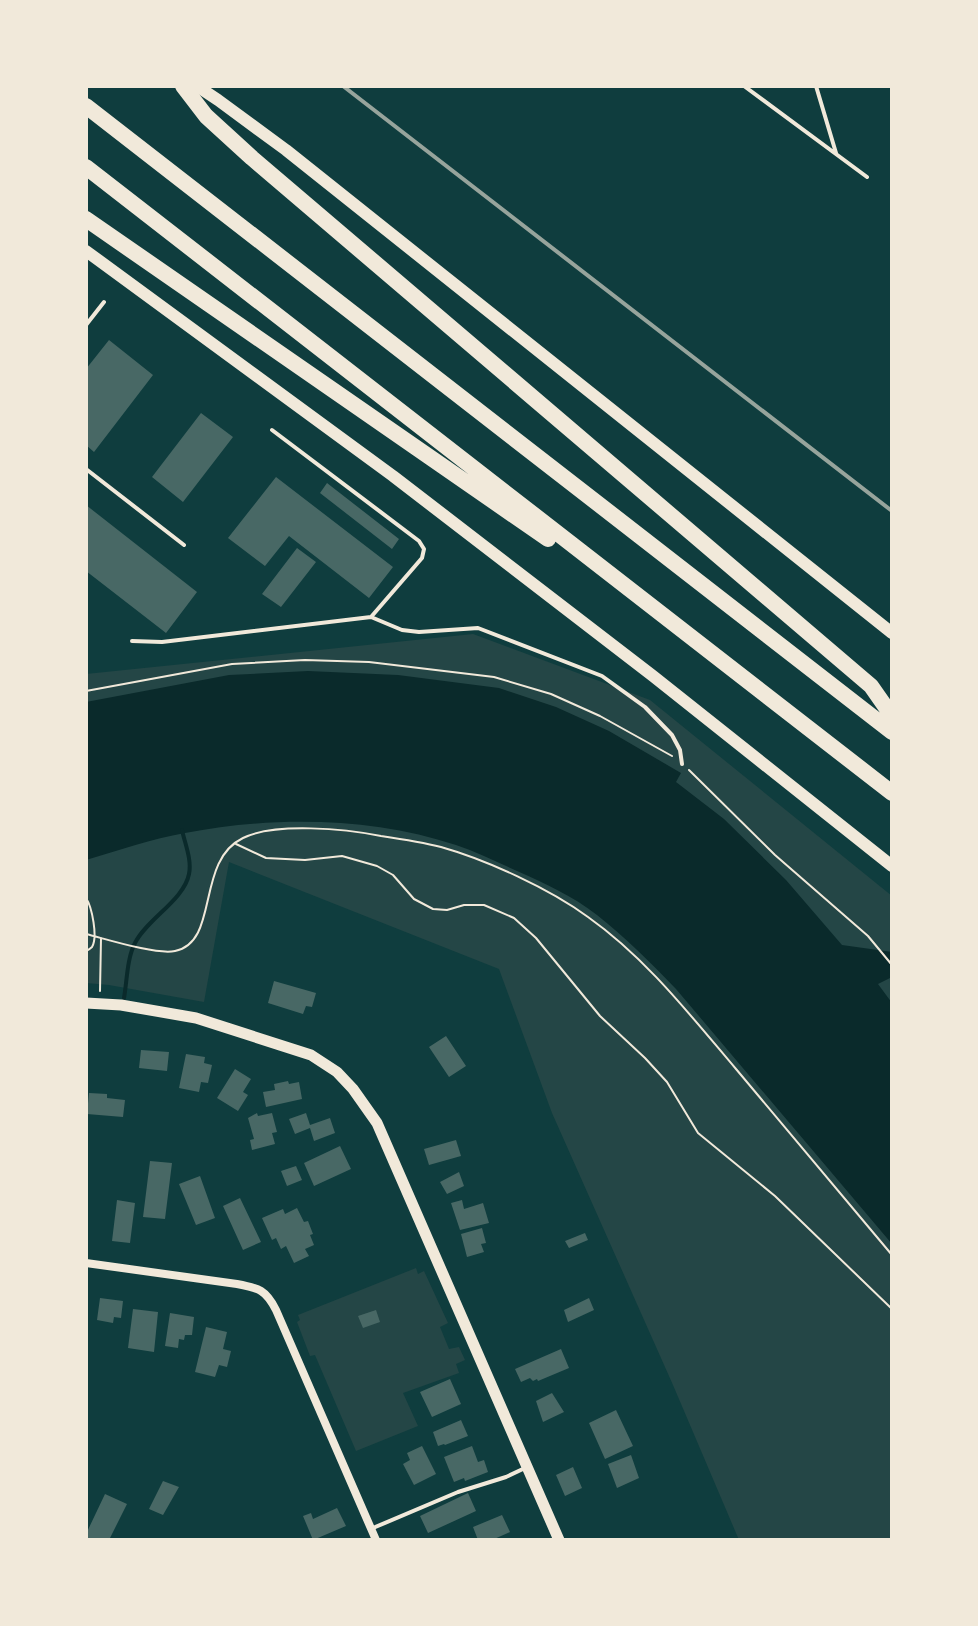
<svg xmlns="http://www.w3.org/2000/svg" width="978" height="1626" font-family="'Sofia Sans Condensed',sans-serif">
<rect width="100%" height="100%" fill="#0f3d3e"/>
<!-- green -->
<path fill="#244646" d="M473,634l177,66 242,196v644h-153l-66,-155 -121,-272 -53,-144 -270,-107 -25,140 -95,-17 -23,-2v-309z
M416,1268l2,6 6,-3 24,52 -8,4 9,22 10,-2 6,13 -9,4 3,9 -56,20 15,33 -62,25 -41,-96 -5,1 -13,-34 3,-2 -2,-5z"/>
<!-- water -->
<path fill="#0a2a2b" d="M308,671l90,4 101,13 57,19 53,24 72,42 -5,9 48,37 62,61 56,65 50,7v25l-14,7 14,19v241l-216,-255c-25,-26 -51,-52 -79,-74 -24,-19 -53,-32 -80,-44 -20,-9 -40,-19 -61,-26 -85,-28 -183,-29 -271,-12 -33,6 -66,17 -99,27v-158l143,-27z"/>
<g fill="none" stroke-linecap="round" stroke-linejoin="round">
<!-- stream -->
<path stroke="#0a2a2b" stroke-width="4" d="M124,998c3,-17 3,-40 11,-55 12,-24 49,-43 54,-69 3,-14 -4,-30 -7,-44"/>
</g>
<!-- building -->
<path fill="#486865" d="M109,340l44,35 -59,77 -8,-7v-76z
M201,413l32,24 -50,65 -31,-25z
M276,477l117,90 -24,31 -80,-62 -24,30 -37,-28z
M327,483l72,56 -7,10 -72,-56z
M86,505l111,87 -31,41 -80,-62z
M297,548l19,14 -35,45 -19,-13z
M274,981l42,12 -4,14 -6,-1 -3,8 -35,-11z
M446,1036l20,30 -17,11 -20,-30z
M141,1050l28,2 -2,19 -28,-3z
M186,1054l19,3 -1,6 8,2 -4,18 -7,-1 -2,10 -20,-4z
M235,1069l16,10 -8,13 5,3 -10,16 -21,-13z
M288,1081l1,3 10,-2 3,17 -36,8 -3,-15 12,-2 -1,-6z
M89,1093l18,1v4l18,2 -2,17 -36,-3z
M257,1113l1,3 14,-3 5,19 -5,1 3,11 -23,6 -2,-10 4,-1 -6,-21z
M306,1113l4,12 20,-7 5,15 -21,8 -4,-13 -15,6 -6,-15z
M456,1140l5,16 -32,9 -5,-16z
M340,1146l11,23 -37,17 -10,-23z
M150,1161l22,2 -7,56 -22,-2z
M296,1166l6,14 -15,6 -6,-15z
M459,1172l5,14 -17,8 -7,-12z
M200,1176l15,42 -19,7 -17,-41z
M240,1198l21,44 -18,8 -20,-44z
M117,1200l18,3 -5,40 -18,-2z
M462,1200l2,9 19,-6 6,20 -29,7 -9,-27z
M297,1208l7,14 4,-1 5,13 -3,1 4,10 -9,4 4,7 -15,7 -8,-17 -5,3 -5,-11 -4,2 -10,-22 21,-9 2,5z
M482,1228l4,15 -5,1 3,8 -17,5 -6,-23z
M585,1233l3,7 -19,8 -4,-7z
M100,1298l23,3 -2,17 -7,-1 -1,6 -16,-3z
M589,1298l5,12 -26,12 -4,-12z
M133,1309l25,3 -4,40 -26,-4z
M376,1310l4,12 -17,6 -5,-12z
M170,1313l24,4 -2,18h-7l-1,5 -5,-1 -1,9 -13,-2z
M206,1327l21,5 -4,17 8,2 -4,16 -8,-2 -4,12 -20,-5z
M561,1349l8,19 -31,13 -1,-2 -4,2 -3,-3 -9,4 -6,-13z
M450,1379l11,25 -29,13 -12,-25z
M552,1393l12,19 -21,10 -7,-21z
M616,1410l17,36 -28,13 -16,-36z
M461,1420l7,16 -23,9 -1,-1 -6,2 -5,-14z
M422,1446l14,28 -22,11 -11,-21 7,-4 -3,-7z
M472,1446l6,16 6,-2 4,12 -23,9 -1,-3 -10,4 -10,-25z
M631,1455l8,23 -22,10 -9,-24z
M573,1467l9,21 -17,8 -9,-21z
M163,1481l16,6 -16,28 -14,-6z
M468,1493l8,18 -48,22 -8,-17z
M105,1494l22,10 -18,36h-23v-6z
M337,1508l9,18 -33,14 -10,-24 8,-3 2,6z
M502,1515l8,17 -18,8h-14l-5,-13z"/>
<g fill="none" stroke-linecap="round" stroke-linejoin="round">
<!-- path -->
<path stroke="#f1e9da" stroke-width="2" d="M86,691l146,-27 73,-4 64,2 125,15 57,17 49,22 72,40
M689,770l86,85 93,81 24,29
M236,844l30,14 39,2 37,-4 35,10 16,9 21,24 19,10 14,1 17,-5h20l30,13 22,20 64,78 45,42 22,24 31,51 77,63 117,113
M86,898c6,9 12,39 6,49 -2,2 -4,3 -6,4
M86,934c20,5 70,21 89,17 45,-9 20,-90 68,-113 32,-16 103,-9 138,-2 20,3 40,6 60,11 46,13 109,42 147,70 58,41 102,98 148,152 52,62 104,124 156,186
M100,991l1,-53"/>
<!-- service -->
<path stroke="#f1e9da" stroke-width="4" d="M744,86l123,91
M816,86l20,67
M86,325l18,-23
M86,469l98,76
M371,617l31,13 17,2 59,-4 124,48 43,31 27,28 8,15 2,14
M132,641l30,1 209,-25 51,-59 2,-9 -5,-8 -147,-111
M373,1528l85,-36 48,-15 19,-9"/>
<!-- minor -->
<path stroke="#f1e9da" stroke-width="8" d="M86,1263l151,21c22,4 29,6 39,26l100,230"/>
<!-- tertiary -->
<path stroke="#f1e9da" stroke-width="11" d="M86,1003l35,2 75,13 115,37 26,17 16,17 24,34 182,417"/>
<!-- secondary -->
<path stroke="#f1e9da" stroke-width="12" d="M197,86l21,14 68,50 606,483
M86,251l307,225 260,200 239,190"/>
<!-- motorway -->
<path stroke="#f1e9da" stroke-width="16" d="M183,86l23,30 46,42 619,528 21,30
M86,106l806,626
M86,167l806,626
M86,219l462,320"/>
<!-- rail -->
<path stroke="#97a49c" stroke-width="4" d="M343,86l549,425"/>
</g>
<!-- border -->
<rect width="978" height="1626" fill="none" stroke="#f1e9da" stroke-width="176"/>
</svg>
